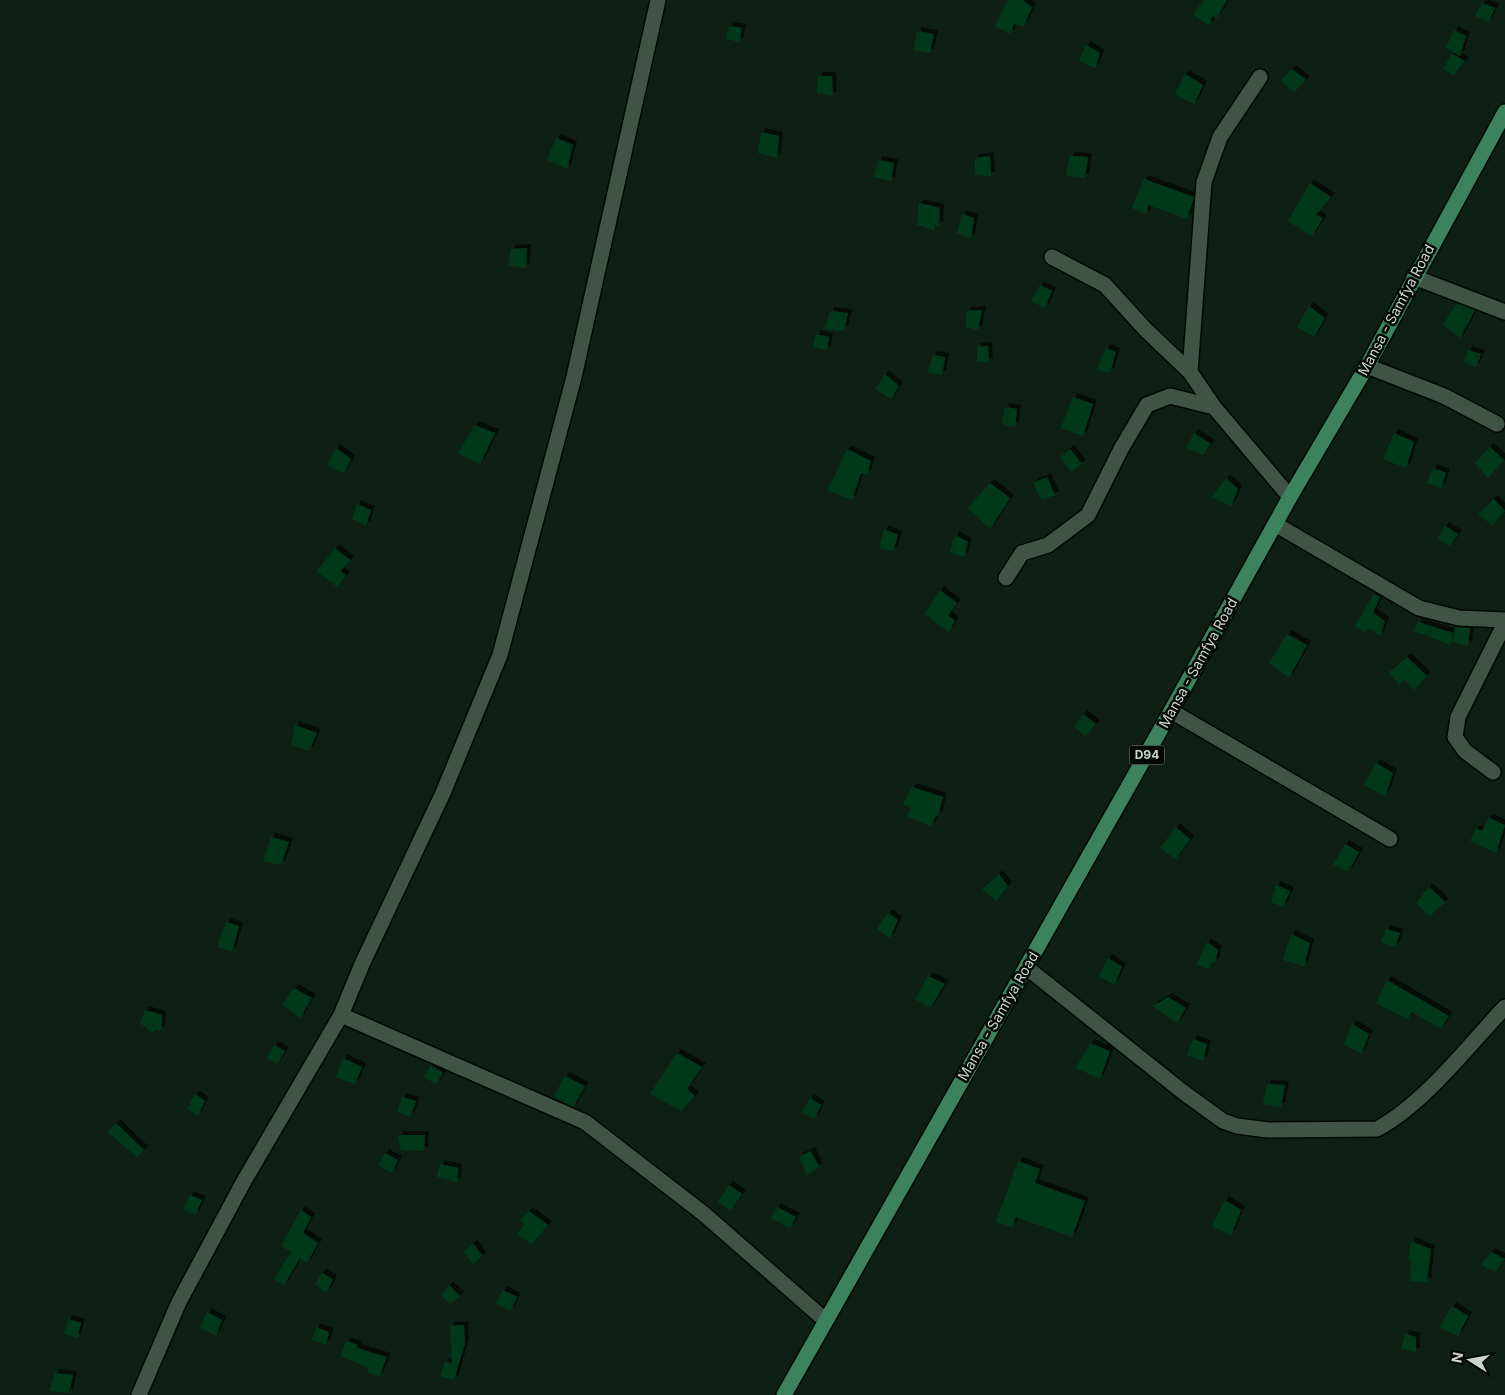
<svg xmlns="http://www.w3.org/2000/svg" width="1505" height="1395" font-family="Inter,sans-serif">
<defs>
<filter id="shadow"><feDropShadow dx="4" dy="-4" stdDeviation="0" flood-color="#0009"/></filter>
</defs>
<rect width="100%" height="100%" fill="#0e2015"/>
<!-- building -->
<path fill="#00391e" filter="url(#shadow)" d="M1008,0h15l9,7 -8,19 -10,-2 -4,10 -15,-8z
M1204,0h23l-10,18 -5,-2 -3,10 -16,-12z
M1482,3l13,5 -7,14 -13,-6z
M729,26l13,2 -3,14 -13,-3z
M1454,30l12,6 -6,20 -14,-8z
M917,31l17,3 -4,19 -16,-3z
M1086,45l14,8 -5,15 -16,-7z
M1452,54l13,7 -11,14 -11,-6z
M1292,69l14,11 -12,12 -13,-11z
M1185,74l18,11 -9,19 -19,-10z
M818,76h14l1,20 -16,-3z
M761,132l18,4 -2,22 -19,-5z
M556,138l17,7 -6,24 -20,-9z
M990,156l1,20 -16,-1v-17z
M1070,156l18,1 -3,21 -19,-3z
M878,160l16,3 -3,18 -17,-4z
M1144,179l50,18 -7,22 -39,-14 -2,9 -14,-6z
M1310,183l21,14 -15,18 7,3 -11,18 -24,-15z
M919,203l21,5 -1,18 -4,-1 -1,5 -17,-5z
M962,214l12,4 -3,21 -14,-6z
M527,248l-1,20 -18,-3 3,-16z
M1040,285l12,6 -7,17 -14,-7z
M1457,303l18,7 -15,28 -17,-13z
M1309,306l16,12 -11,19 -17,-10z
M982,310l-4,20 -12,-3v-16z
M830,311l18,2 -4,18 -19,-2z
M816,334l13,3 -2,13 -14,-3z
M988,346l1,16 -12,-1v-14z
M1106,348l10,4 -6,21 -13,-3z
M1468,350l13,4 -5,13 -12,-5z
M933,355l12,2 -3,18 -14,-3z
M885,374l14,12 -8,13 -16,-10z
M1073,397l20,7 -10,32 -22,-8z
M1005,407l12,2 -2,18 -13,-3z
M475,425l20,8 -15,31 -22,-11z
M1194,433l17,11 -8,11 -17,-7z
M1394,433l20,9 -8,26 -23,-9z
M1490,447l14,13 -16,18 -13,-15z
M336,448l15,11 -7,14 -17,-7z
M847,449l24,12 -4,14 -6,-2 -9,27 -24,-10z
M1070,449l12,15 -11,8 -11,-15z
M1433,468l13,5 -5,15 -14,-5z
M1047,477l8,18 -13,5 -9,-17z
M1226,478l12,11 -7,17 -19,-9z
M990,483l20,15 -20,31 -22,-21z
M1494,499l11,12 -12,15 -15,-12z
M357,504l14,6 -5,16 -14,-7z
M1445,526l13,8 -8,12 -12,-7z
M884,529l14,6 -5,16 -14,-3z
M955,535l13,7 -4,15 -14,-5z
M335,548l15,12 -9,11 5,5 -9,11 -20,-16z
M940,590l17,13 -9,12 7,6 -6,11 -24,-18z
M1374,594l6,3 -7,16 12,8 -5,15 -12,-8 -2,5 -11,-7z
M1418,622l35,11 -2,12 -37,-14z
M1455,627l15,1 -2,18 -16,-4z
M1287,634l20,11 -18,33 -20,-15z
M1407,657l20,19 -13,14 -10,-11 -5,5 -10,-12z
M1083,714l13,10 -11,12 -11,-10z
M295,725l22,8 -8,18 -18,-6z
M1376,763l17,10 -8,23 -21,-11z
M912,787l31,10 -5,19h-2l-5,10 -24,-10 4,-8 -8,-4z
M1489,818l16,7 -9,28 -26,-12 6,-12 6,2z
M1176,827l14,12 -14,20 -16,-11z
M271,837l18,5 -8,23 -18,-4z
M1345,844l14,8 -11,20 -15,-7z
M999,874l9,12 -12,15 -14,-12z
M1276,885l14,6 -7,16 -12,-5z
M1429,887l16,15 -15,14 -14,-13z
M888,913l10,7 -8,18 -13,-9z
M226,922l13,4 -7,26 -15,-5z
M1386,929l14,4 -5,14 -14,-5z
M1291,934l19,9 -6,23 -21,-6z
M1207,942l11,8 -3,13 -2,-1 -5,7 -11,-5z
M1108,958l14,9 -8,18 -15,-9z
M928,976l17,8 -15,24 -15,-9z
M1387,980l62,36 -8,12 -29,-16 -4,7 -32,-16z
M294,988l18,10 -12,20 -18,-13z
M1168,997l18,11 -9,15 -24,-17z
M145,1010l17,5 -1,16 -6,-1 -2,3 -13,-10z
M1352,1024l17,10 -8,20 -17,-10z
M1193,1039l14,5 -4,17 -16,-6z
M1090,1043l20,8 -10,28 -24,-11z
M274,1045l11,6 -8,13 -10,-6z
M677,1053l25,14 -15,22 8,7 -14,15 -31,-17z
M343,1058l19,9 -7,17 -19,-7z
M431,1065l12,8 -7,11 -12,-7z
M565,1076l20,10 -12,21 -19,-11z
M1267,1084l18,1 -4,22 -18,-3z
M195,1094l10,7 -7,14 -11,-6z
M402,1097l14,4 -6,16 -13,-5z
M810,1098l11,7 -7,14 -12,-7z
M116,1123l28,27 -7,7 -29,-25z
M398,1135h27l-1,16 -23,-1z
M811,1151l8,16 -12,8 -8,-18z
M385,1153l13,7 -6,13 -14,-8z
M1018,1161l22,8 -5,14 50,18 -13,36 -56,-20 -4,10 -16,-5z
M440,1164l18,4 -1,14 -20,-5z
M729,1185l13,9 -11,16 -13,-8z
M190,1195l12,5 -7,15 -12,-5z
M1225,1200l16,10 -10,25 -19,-9z
M777,1207l19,10 -6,11 -19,-10z
M301,1210l10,7 -8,16 15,10 -11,20 -7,-5 -16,27 -10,-6 17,-27 -10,-6z
M529,1211l19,14 -16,19 -15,-10 8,-10 -5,-4z
M1411,1241l20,8 -4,33 -17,-1 1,-21h-3z
M473,1243l9,13 -9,8 -9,-12z
M1491,1252l14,7 -10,13 -14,-7z
M322,1273l11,6 -7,14 -11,-9z
M449,1285l11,11 -10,8 -9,-9z
M503,1290l14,7 -7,14 -14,-8z
M1452,1306l16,10 -10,20 -19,-9z
M207,1312l15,8 -6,16 -16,-9z
M68,1319l13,4 -4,15 -13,-4z
M464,1325l1,18 -11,37 -14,-4 5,-14 7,1 -2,-37z
M316,1327l13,5 -3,13 -14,-5z
M1405,1334l11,3v15l-15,-3z
M346,1341l12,4 -1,3 30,9 -8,20 -12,-5 2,-4 -28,-12z
M55,1373l18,2 -4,18 -20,-2z"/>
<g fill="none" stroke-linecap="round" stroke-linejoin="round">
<!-- street casing -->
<g stroke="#000903" stroke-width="18">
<path id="street" d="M1052,257l53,28 40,44 45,43 24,35 76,90
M1414,277l91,35
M1367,366l77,30 53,28
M1190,372l14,-190 16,-45 40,-60
M1275,524l144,84 40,10 46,2
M1006,578l16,-25 26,-8 40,-30 33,-66 26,-44 23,-9 44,11
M1171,711l219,128
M1493,772l-28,-21 -10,-14 3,-20 47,-94
M1026,967l157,125 40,29 14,5 31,4 109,-1c47,-25 91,-83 128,-122
M341,1015l244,107 119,92 121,106
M139,1395l40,-93 65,-121 97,-166 22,-53 80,-169 57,-138 74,-278 84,-377"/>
</g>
<!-- primary casing -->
<g stroke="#000903" stroke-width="18">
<path id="primary" d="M784,1395l387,-684 119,-214 77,-131 138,-254"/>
</g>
<!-- street -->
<use href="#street" stroke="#405347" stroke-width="15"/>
<!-- primary -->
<use href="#primary" stroke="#3c835d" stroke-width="15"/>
</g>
<g text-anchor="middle" stroke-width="5" stroke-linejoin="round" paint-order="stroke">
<!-- shield labels -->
<rect fill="#030804" stroke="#8e9891" stroke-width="1" x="1129.5" y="745.5" width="35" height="19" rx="4"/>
<g font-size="12" font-weight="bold" fill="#cad5ce">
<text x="1147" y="759">D94</text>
</g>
<!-- street labels -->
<g font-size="14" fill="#cad5ce" stroke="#030804">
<text transform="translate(1396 310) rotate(-62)" y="5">Mansa - Samfya Road</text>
<text transform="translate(1198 663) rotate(-61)" y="5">Mansa - Samfya Road</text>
<text transform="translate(998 1016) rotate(-60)" y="5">Mansa - Samfya Road</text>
</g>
</g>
<!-- north arrow -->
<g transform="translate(1470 1360) rotate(281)" stroke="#030804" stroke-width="4" paint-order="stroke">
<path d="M0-4L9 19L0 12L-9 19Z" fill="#cad5ce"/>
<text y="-8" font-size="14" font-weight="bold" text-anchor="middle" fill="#cad5ce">N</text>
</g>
</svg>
